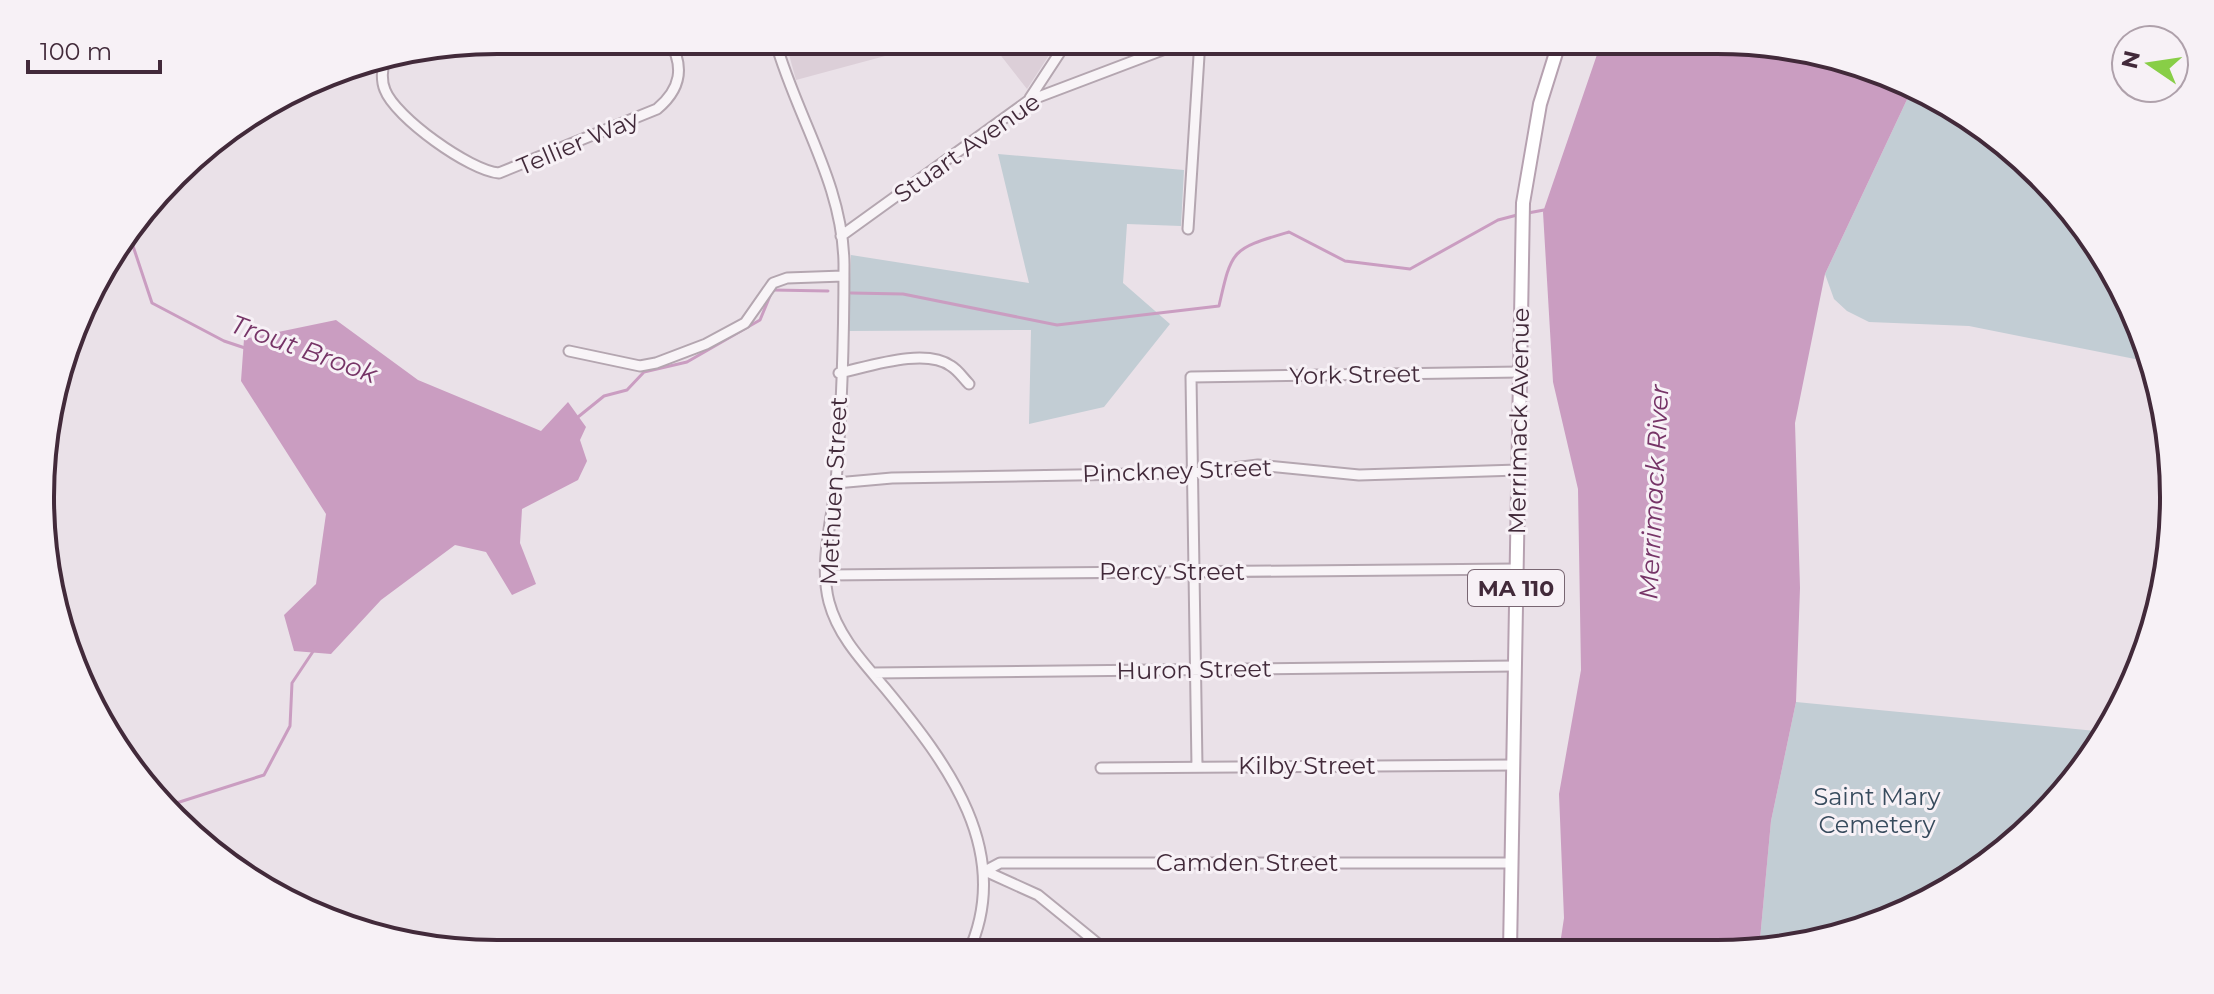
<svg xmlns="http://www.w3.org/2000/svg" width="2214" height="994" font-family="Montserrat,sans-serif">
<rect width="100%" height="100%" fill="#eae1e8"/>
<!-- built -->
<path fill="#dccfd8" d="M785,40h274l-32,49 -36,-46 -18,-2 -88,15 -89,24z"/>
<!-- green -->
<path fill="#c2cdd4" d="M1911,91l108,63 108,141 18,66 -176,-35 -100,-4 -22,-11 -13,-12 -9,-25z
M998,154l186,16 -3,56 -54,-2 -4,59 47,41 -66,83 -75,17 2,-94 -183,1 3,-76 178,28z
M1796,702l310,30 -9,19 -101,108 -104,60 -115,31h-18l12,-129z"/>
<!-- water -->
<path fill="#ca9dc1" d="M1602,40h115l147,24 47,27 -86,183 -30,149 5,165 -4,114 -25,119 -12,129 -200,1 5,-33 -5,-124 22,-124 -3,-181 -25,-107 -10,-170z
M336,320l82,60 123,51 27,-29 18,25 -6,13 7,21 -9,19 -56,29 -2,34 16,41 -24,11 -26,-43 -31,-7 -74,55 -50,54 -37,-3 -10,-36 32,-31 10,-70 -85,-133 3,-42z"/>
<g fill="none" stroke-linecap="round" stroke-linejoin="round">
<!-- stream -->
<path stroke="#ca9dc1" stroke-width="3" d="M1528,213l16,-3
M129,234l23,69 72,38 21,7
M773,290l55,1
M851,293l52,1 154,31 162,-19c13,-58 13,-57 70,-74l56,29 65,8 88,-49 23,-6
M578,417l26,-21 23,-6 17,-18 43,-10 73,-42 10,-24
M167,806l97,-31 26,-49 2,-43 22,-33"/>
<!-- minor casing -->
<g stroke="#b4a6b0" stroke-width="13">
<path id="minor" d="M775,40c21,76 68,143 69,224 0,72 -2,146 -8,218 -4,38 -17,82 -7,120 9,34 34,60 56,86 62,75 130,164 83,265
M385,59c-3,9 -4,22 0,31 10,27 85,81 114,83l158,-64c24,-20 28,-42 12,-69
M1030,98l38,-58
M1188,229l12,-189
M841,236l187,-135 161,-61
M569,351l71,15 16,-3 50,-19 39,-21 28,-40 14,-5 56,-2
M839,373c29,-6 86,-26 112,-7 7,4 12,12 18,18
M836,483l56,-5 301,-5 65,-8 101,10 159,-5
M827,575l689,-6
M873,673l642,-7
M1197,767l-6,-390 329,-5
M1101,768l413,-3
M985,871l15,-8h512
M985,871l53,24 70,57"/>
</g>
<!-- major casing -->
<g stroke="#b6a1b0" stroke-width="16">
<path id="major" d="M1510,951l13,-748 17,-99 20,-64"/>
</g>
<!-- minor -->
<use href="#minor" stroke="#f8f4f7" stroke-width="9"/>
<!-- major -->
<use href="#major" stroke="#fff" stroke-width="12"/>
</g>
<g text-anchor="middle" stroke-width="6" stroke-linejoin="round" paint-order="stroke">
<!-- shield labels -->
<rect fill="#f7f1f6" stroke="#786672" stroke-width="2" x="1468" y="570" width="96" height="36" rx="6"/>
<g font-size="22" font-weight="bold" fill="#422a3a">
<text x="1516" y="596">MA 110</text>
</g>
<!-- street labels -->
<g font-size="24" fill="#422a3a" stroke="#f7f1f6">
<text transform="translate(578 143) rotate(-23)" y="8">Tellier Way</text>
<text transform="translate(967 148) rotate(-35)" y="8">Stuart Avenue</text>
<text transform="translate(1355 375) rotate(-1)" y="8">York Street</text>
<text transform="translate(1519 421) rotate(-89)" y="8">Merrimack Avenue</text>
<text transform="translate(1177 471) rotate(-2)" y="8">Pinckney Street</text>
<text transform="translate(834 491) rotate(-87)" y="8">Methuen Street</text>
<text x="1172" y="580">Percy Street</text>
<text transform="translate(1194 670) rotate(-1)" y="8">Huron Street</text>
<text x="1307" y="774">Kilby Street</text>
<text x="1247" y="871">Camden Street</text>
</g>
<!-- park labels -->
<g font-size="24" fill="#374b5d" stroke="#f7f1f6">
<text x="1877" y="805">Saint Mary<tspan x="1877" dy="28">Cemetery</tspan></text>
</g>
<!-- water labels -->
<g font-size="26" font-style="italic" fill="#763467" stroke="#f7f1f6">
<text transform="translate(304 349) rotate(20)" y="9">Trout Brook</text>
<text transform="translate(1654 492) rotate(-87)" y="9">Merrimack River</text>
</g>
</g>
<!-- crop -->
<path d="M0 0H2214V994H0ZM497 54H1717A443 443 0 0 1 2160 497V497A443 443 0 0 1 1717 940H497A443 443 0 0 1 54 497V497A443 443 0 0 1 497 54Z" fill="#f7f1f6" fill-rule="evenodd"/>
<path fill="none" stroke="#422a3a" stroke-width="4" d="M497 54H1717A443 443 0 0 1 2160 497V497A443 443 0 0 1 1717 940H497A443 443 0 0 1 54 497V497A443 443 0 0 1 497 54Z"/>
<!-- north arrow -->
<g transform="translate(2150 64) rotate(283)"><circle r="38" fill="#f7f1f6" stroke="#afa1ab" stroke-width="2"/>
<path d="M0-6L14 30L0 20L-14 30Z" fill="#88ce47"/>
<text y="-12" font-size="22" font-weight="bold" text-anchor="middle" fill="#422a3a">N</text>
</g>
<!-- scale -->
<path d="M28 60v12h132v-12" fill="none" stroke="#422a3a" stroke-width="4"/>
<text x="40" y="60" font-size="24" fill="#422a3a" stroke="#f7f1f6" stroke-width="6" paint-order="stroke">100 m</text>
</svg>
